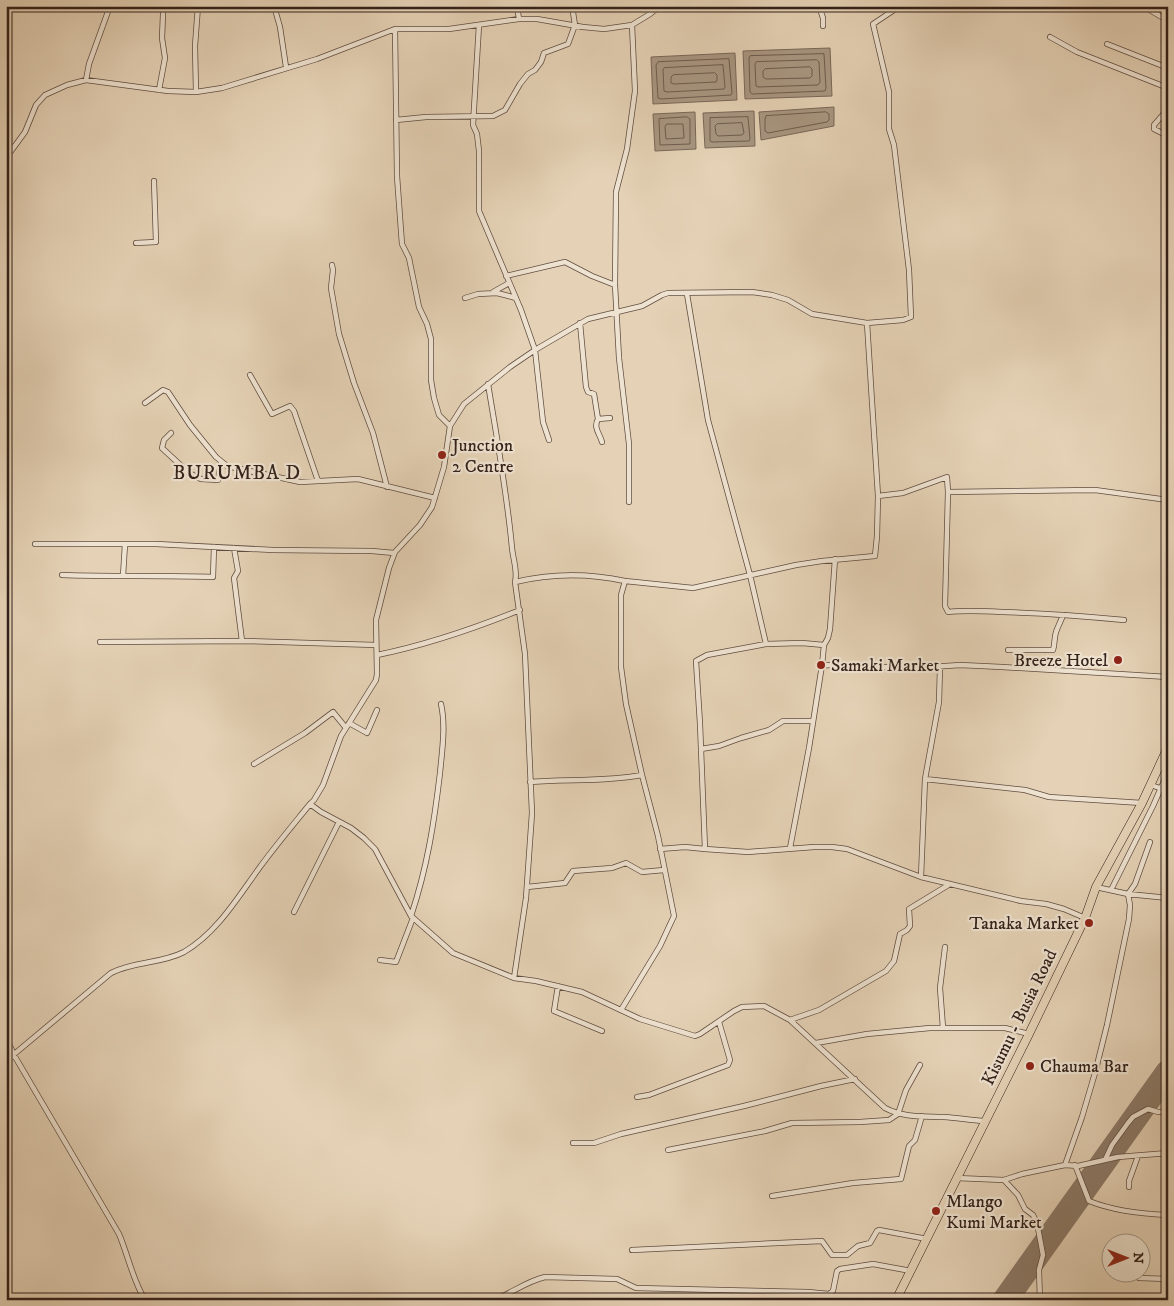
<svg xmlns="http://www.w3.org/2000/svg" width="1174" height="1306" font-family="'IM FELL DW Pica',serif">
<rect width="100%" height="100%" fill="#e5d2b6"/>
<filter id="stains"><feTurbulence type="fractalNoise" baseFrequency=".004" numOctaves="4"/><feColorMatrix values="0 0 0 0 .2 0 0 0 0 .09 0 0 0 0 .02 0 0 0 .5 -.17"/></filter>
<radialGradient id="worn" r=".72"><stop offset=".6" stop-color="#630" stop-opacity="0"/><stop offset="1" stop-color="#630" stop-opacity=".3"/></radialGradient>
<!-- water -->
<path fill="#a89681" stroke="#796758" d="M830,48l2,48 -87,3 -2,-48z
M735,53l2,47 -84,4 -2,-47z
M834,107v19l-73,14 -2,-28z
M754,111l1,35 -50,2 -2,-35z
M695,112l1,37 -41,2 -2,-37z"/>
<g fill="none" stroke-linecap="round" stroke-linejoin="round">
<!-- shore -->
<path stroke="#6e5c4e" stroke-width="1" d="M824,54l2,34 -1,3 -73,3 -2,-2 -1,-34 1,-2z
M729,59l3,34 -1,2 -70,4 -3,-1 -2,-33 2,-3z
M817,60l2,2 1,20 -2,3 -60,2 -2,-1 -1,-22 1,-2z
M723,65l2,22 -1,2 -57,3 -3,-1 -1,-21 1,-2z
M810,67l2,2v7l-2,2 -44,1 -3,-2v-6l2,-2z
M715,73l2,2v5l-1,2 -42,2 -3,-1v-6l2,-2z
M826,112l3,2v6l-2,2 -59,11 -3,-2v-12l1,-3z
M687,117l3,2v25l-30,1 -1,-26z
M748,117l2,22 -1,2 -37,1 -2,-1v-23z
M742,123l2,10 -2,2 -24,1 -2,-2 -1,-8 2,-2z
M667,124h16l1,14 -18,1 -1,-12z"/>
<!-- runway -->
<path stroke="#8c7a68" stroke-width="25" d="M1005,1300l163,-228"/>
<!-- street casing -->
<g stroke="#604d41" stroke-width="6">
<path id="street" d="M274,6l6,21 6,40
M517,6l2,13
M819,6l4,12v8
M900,6l-27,18 16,68v37l5,16 15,125 2,47 -8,3 -36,3 -55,-9 -24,-14 -16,-5 -20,-3 -84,1 -6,2 -20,11 -54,13 -53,31 -25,17 -46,37 -14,22 -6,41 -12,40 -12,18 -25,27 -6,16 -13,52 1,54 -1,6 -35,56 -18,49 -9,15 -4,4 11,8 30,16 13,10 11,11 36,67 42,37 61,25 22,3 46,11 58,27 55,17 5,-2 34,-23 8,-4 22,-1 26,14 95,88c19,10 38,8 59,9 13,1 27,3 40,4
M1143,6l22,13
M1168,12l-3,4 3,8
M479,25l-6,100 4,9 2,17v60l42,99 14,40 8,72 6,18
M395,29l2,147 4,55 1,13 7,14 10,49 8,17 4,15v41l3,18 5,17 11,11
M1050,37l27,15 91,36
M1107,44l61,24
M86,80l3,-16 21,-58
M159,90l6,-32 -3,-20 1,-24
M196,92l-1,-46 3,-40
M1168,109l-14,16v4l14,7
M396,120l30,-3 67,-1 12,-6 15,-26 8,-10 7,-4 6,-8 3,-9 24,-9 7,-19 -3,-19
M6,158l19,-26 11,-27 9,-10 22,-10 19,-5 82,11 28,1 26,-4 95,-29 78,-30h54l70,-10h18l46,8 21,2 28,-4 18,-11 10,-8
M136,243l20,-1 -2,-61
M332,265l1,5 -2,18 8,46 15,49 19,50 14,54
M506,276l59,-14 27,14 23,9
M493,292l16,-9
M687,294l21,126 42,155 16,69
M465,298l13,-4 19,-1 19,5
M580,323l6,64 2,5 6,2 4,25 12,-1
M250,375l22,39 18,-8 4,5 24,70
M488,384c9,55 19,109 24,164 1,11 6,24 3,34l10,72 7,159 -6,85 -12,80
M145,403l18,-13 5,2 22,33 26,32 11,9 73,16 58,-3 77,19
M598,419c-5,9 2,15 4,23
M171,433l-7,7 -2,8 27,25 12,6 17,1 3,-17
M948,492l147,-2 73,10
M878,496l25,-3 44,-16 1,15 -3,114 3,6c18,-2 36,-1 54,0 41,1 81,4 122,8
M629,502v-58l-10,-86 -4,-73 1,-93 11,-43 8,-58 -3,-66
M35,544h121l117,6 99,1 22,2
M234,548l4,23 -4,7 8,63
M62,575c51,2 101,0 151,2l1,-30
M123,576l2,-32
M515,582c37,-9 73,-9 110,-1
M100,642l148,-1 128,4
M1008,650h45c2,-6 1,-12 3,-18 2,-6 5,-11 7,-17
M377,655c49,-10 96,-26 143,-45
M822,665l2,-20
M349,723l18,10 10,-23
M701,749l18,-3 22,-8 28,-8 14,-9h30
M254,764l51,-31 28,-21 13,16
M925,779l100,11 24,7 93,6
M530,782c37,-3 75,0 112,-7
M1151,785l17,6
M790,848l19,-100 13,-83 96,3 42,-3 42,2 166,10
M660,849l25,-2 20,2 -5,-125 -4,-63 11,-6 59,-11 36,-1 22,2 4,-7 2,-9 5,-70
M705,849l43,3 66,-5h18l15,2 74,28 100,24 25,3 18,5 21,9
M921,877l4,-98 14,-77 1,-35
M527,887l38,-4 8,-12 39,-3 14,-5 16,9 22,-2
M1096,887l32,7 40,4
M1111,890l42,-84 15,-34
M294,912l45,-90
M411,916c16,-48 23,-92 29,-143 2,-22 6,-47 1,-69
M380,960l16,2 17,-44
M558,986l-4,25 48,20
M621,1010l39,-64 14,-30 -16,-80 -16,-61 -16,-71 -5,-37v-72l4,-14 68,7 103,-23 26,-4 53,-5 2,-20 1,-40 -11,-173
M790,1020l29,-10 67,-39 8,-10 6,-27 7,-4 3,-4 -1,-17 41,-25
M943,1028l-3,-40 5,-41
M6,1037l8,18 105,179c9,21 14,47 26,66
M816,1043l51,-9 63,-6h75l24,6
M6,1061l105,-88c23,-12 50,-9 73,-21 33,-19 54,-55 76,-85 16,-22 33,-42 50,-63
M637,1097l12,-2 79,-30 2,-5 -11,-38
M573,1143h21l27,-9 123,-28 77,-20 34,-7
M668,1150l97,-19 27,-8 68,-1 29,-2 9,-6 8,-24 14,-25
M1105,1160l7,-15 16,-22 5,-6 15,-8 10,3h10
M1065,1165l17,-48 13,-44 12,-48 22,-106 1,-14 -2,-11 7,-10 15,-42
M1075,1165l14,36c25,10 53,13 79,14
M956,1178l48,2 18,-6 43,-9 13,1 40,-9 50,-4
M1004,1180l14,15 7,14 8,6 4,8 6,32 -4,15 1,30
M1129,1187v-6l9,-25
M772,1196l81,-13 48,-4 8,-33 6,-6 7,-24
M632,1250l190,-9 10,14h15l11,-9 12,-3 7,-12 2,-1 48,9
M1139,1278l29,1
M494,1300c18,-7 33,-19 51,-23l72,2 19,9 172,4 21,2 4,-3 4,-20 3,-2 33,-5 38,7"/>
</g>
<!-- highway casing -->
<g stroke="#33211a" stroke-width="9">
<path id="highway" d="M896,1300l133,-266 56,-116 11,-31 46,-84 26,-56"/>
</g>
<!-- street -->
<use href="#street" stroke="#eee2d0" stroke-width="4.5"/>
<!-- highway -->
<use href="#highway" stroke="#e5d2b6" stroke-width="8"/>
</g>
<!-- markers -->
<g fill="#8f2418" stroke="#eee2d0" stroke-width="2">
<circle cx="442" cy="455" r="5"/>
<circle cx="1118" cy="660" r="5"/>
<circle cx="821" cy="665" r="5"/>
<circle cx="1089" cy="923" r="5"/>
<circle cx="1030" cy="1066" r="5"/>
<circle cx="936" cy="1211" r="5"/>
</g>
<g text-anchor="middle" stroke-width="4.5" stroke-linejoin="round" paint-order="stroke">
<!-- poi labels -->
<g font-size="18" fill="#33211a" stroke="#eee2d0" text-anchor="start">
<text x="452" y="451">Junction<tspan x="452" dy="21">2 Centre</tspan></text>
<text x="1108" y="666" text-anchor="end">Breeze Hotel</text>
<text x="831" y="671">Samaki Market</text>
<text x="1079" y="929" text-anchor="end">Tanaka Market</text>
<text x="1040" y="1072">Chauma Bar</text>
<text x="946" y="1207">Mlango<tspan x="946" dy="21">Kumi Market</tspan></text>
</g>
<!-- street labels -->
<g font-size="18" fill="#33211a" stroke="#eee2d0">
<text transform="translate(1019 1017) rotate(-64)" y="6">Kisumu - Busia Road</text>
</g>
<!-- quarter labels -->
<g font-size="20" letter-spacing="1" fill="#33211a" stroke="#eee2d0">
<text x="237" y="479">BURUMBA D</text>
</g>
</g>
<!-- margin -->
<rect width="1174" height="1306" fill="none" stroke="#e5d2b6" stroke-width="25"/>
<rect x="8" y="8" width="1159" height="1291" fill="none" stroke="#33211a" stroke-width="2.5"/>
<rect x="12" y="12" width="1149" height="1281" fill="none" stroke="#33211a"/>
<!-- north arrow -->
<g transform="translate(1126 1258) rotate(90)"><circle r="24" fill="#eee2d0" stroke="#a39587"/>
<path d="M0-4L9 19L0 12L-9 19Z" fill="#8f2418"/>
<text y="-8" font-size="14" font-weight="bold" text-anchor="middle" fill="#33211a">N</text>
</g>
<rect width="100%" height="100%" filter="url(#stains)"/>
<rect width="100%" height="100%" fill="url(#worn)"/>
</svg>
